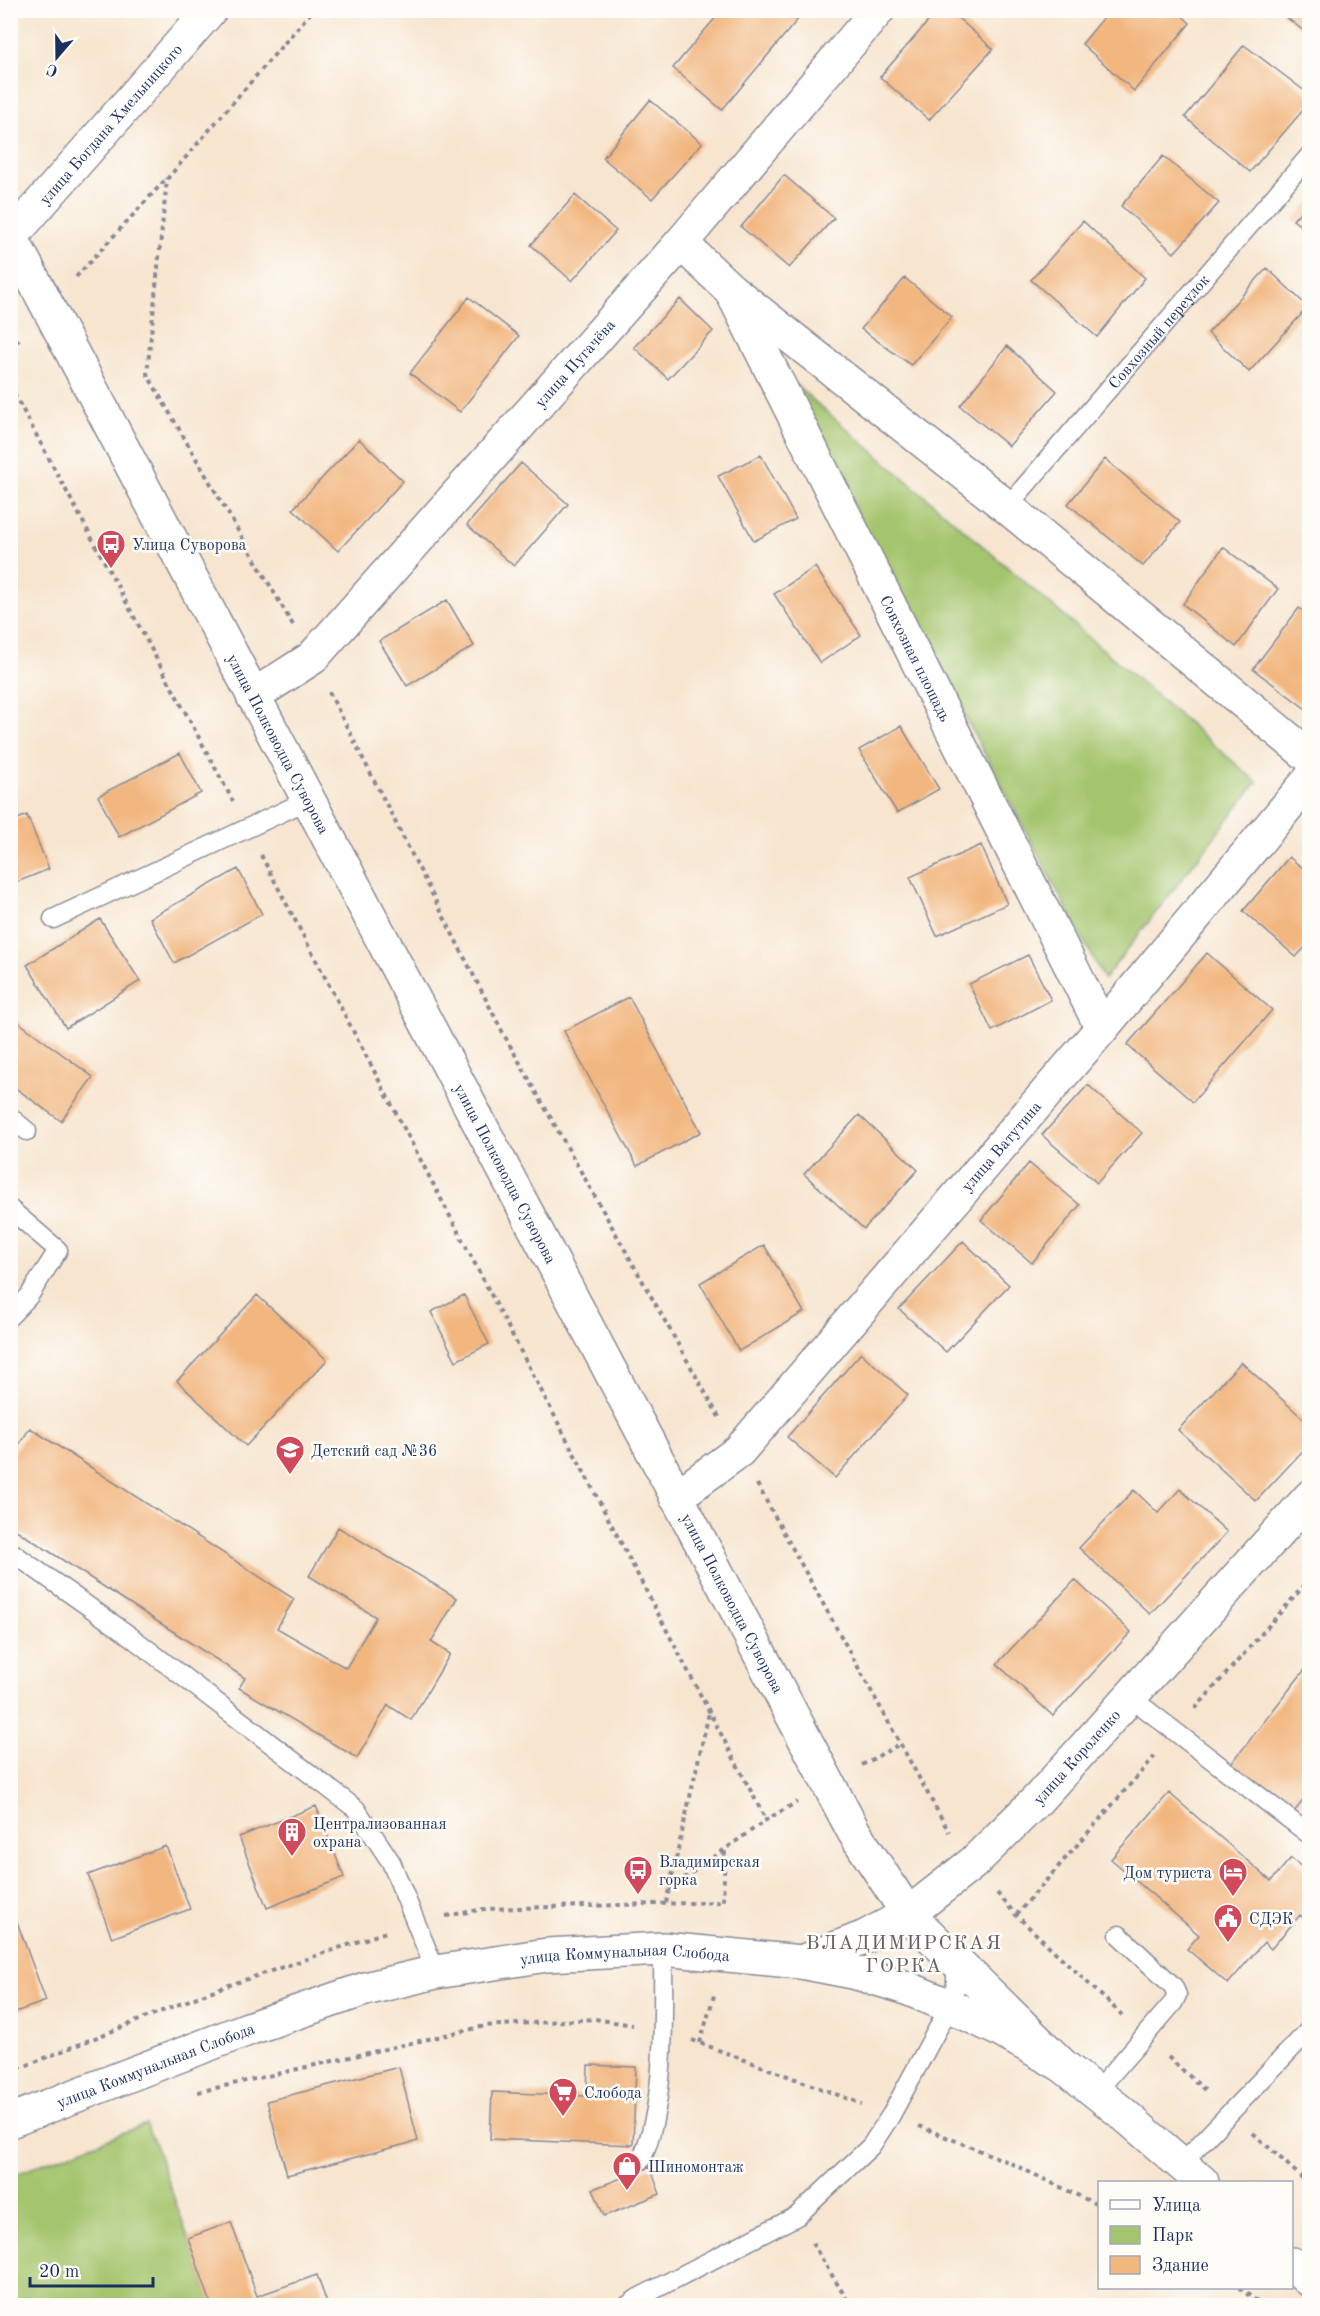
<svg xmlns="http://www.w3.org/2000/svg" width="1320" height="2316" font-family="'Old Standard TT',serif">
<rect width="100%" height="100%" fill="#fdfcf7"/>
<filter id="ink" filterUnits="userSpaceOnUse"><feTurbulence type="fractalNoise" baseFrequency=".0167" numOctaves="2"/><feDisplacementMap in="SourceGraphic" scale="12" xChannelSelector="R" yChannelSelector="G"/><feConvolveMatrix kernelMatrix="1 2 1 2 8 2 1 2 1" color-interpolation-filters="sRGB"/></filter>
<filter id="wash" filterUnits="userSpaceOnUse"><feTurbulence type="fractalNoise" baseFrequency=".008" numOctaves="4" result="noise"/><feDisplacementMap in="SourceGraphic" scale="24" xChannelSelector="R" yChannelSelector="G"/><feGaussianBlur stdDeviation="1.35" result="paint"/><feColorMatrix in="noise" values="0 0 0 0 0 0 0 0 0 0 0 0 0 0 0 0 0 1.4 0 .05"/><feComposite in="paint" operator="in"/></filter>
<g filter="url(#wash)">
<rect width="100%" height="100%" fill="#f7e5cf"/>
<!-- green -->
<path fill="#a4c56d" stroke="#607a66" stroke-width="1.5" d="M784,375l473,407 -153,197z
M146,2124l10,23 56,158 -201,1v-130z"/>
<g id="blocks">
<!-- building -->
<path fill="#f2b67f" d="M722,10h79l2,3 -81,97 -49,-42z
M938,10h11l44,39 -64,71 -49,-43z
M1110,10h66l14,13 -56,68 -52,-47z
M1283,10h27v26l-29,-23z
M1244,45l66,50v7l-60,70 -65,-55z
M650,100l52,43 -50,56 -49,-41z
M1163,156l56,47 -45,50 -53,-47z
M784,175l50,43 -45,50 -48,-41z
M575,195l41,36 -44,50 -41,-36z
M1310,201v32l-17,-13z
M1083,221l62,57 -48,59 -66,-57z
M1267,268l41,39 -59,65 -41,-39z
M905,278l47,39 -41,48 -50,-36z
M469,297l50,39 -59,76 -50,-39z
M680,299l33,32 -45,48 -34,-32z
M1007,346l50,45 -48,55 -49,-40z
M359,439l44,42 -65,70 -45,-42z
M761,455l35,64 -42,22 -36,-65z
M1105,459l75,63 -37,44 -75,-62z
M521,463l47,41 -54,62 -47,-41z
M1223,547l55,42 -42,58 -53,-43z
M815,567l46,68 -41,28 -46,-69z
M447,600l27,46 -67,40 -28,-45z
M1299,608l11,8v96l-57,-43z
M901,726l38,63 -42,24 -38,-63z
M180,753l21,40 -82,44 -21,-41z
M27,815l22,54 -39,16v-63z
M981,845l26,59 -70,32 -27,-59z
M1289,857l21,17v68l-14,15 -53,-46z
M238,869l24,45 -88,49 -24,-45z
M100,919l40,62 -74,47 -39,-63z
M1207,953l65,57 -79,92 -66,-57z
M1028,955l23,45 -59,31 -23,-47z
M629,997l72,135 -64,34 -73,-135z
M10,1016l83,61 -32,44 -51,-37z
M1088,1085l54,48 -45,50 -55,-48z
M859,1115l59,55 -54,59 -60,-55z
M1029,1163l51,42 -48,58 -51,-43z
M963,1241l46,44 -63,67 -47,-43z
M764,1245l40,67 -65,39 -39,-68z
M257,1295l70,65 -81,86 -69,-65z
M464,1295l25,49 -33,17 -25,-49z
M861,1353l47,42 -73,83 -48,-41z
M1241,1362l69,63v18l-54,58 -78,-71z
M30,1428l264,171 -17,29 69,40 30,-51 -67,-41 29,-49 119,71 -26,44 19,12 -39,66 -23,-15 -31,53 -118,-70 6,-10 -235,-152v-68z
M1180,1489l47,43 -77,82 -71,-66 55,-58 24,23z
M1075,1580l56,52 -78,84 -56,-52z
M1310,1663v129l-16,20 -63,-48z
M1169,1793l102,88 20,-23 19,16v50l-10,-9 -29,34 -7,-7 -36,42 -41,-35 12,-14 -88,-76z
M316,1806l28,71 -77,31 -28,-71z
M166,1846l24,63 -78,29 -24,-63z
M17,1922l29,79 -36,13v-90z
M588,2065l48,2 -3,78 -143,-6 2,-47 95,4z
M399,2067l19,74 -131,34 -20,-74z
M650,2167l10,27 -56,22 -11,-27z
M231,2222l26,74 60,-21 11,31h-116l-24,-68z"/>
</g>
</g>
<g filter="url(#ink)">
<use href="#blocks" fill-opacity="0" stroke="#898a96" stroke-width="1.5"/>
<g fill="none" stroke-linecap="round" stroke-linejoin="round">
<!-- lane casing -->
<g stroke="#898a96" stroke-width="21">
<g id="lane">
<path id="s1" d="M1007,507l303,-352"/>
<path d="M53,919l255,-119"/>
<path d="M10,1117l17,14"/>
<path d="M10,1209l48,41 -29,46 -19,20"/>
<path d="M10,1551l116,82 230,176 35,53 45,110"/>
<path d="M1130,1697l180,138"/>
<path d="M1096,2092l77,-89 4,-8 -4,-9 -54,-51"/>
<path d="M641,2160c26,-56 22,-148 22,-211"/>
<path d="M1181,2164l129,-135"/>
<path d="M627,2306l11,-8 159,-82 74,-70 20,-31 59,-109c6,-17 8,-28 4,-46"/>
</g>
</g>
<!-- street casing -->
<g stroke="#898a96" stroke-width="36">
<g id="street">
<path d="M681,243l50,47 276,217 303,250"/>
<path id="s2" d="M731,290l371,738"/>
<path id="s3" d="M253,696l59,-38 369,-415 197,-233"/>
<path id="s4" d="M676,1497l63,-46 363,-423 208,-249"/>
<path id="s5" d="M908,1914l65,-51 65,-64 272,-302"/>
</g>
</g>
<!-- secondary casing -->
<g stroke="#898a96" stroke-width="36">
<g id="secondary">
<path id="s6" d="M11,237l843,1595 54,82 154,151"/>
<path id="s7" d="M10,238l200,-228"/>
<path d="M801,1962l64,-25 43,-23"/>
<path id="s8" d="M10,2121l238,-92 117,-40 71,-17 111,-17 116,-6 138,13 52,10 51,15 46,19 48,23 64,36 59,47 81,70"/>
<path d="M1292,2264l18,16"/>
</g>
</g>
<!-- path -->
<path stroke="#898a96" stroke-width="4" stroke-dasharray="4.5 4.5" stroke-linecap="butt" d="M76,277l90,-98
M10,349l12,-13
M10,386l223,415
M293,625l-146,-251 20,-195 146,-169
M329,692l174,341 216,384
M261,855l505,965
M757,1484l192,348
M1195,1709l115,-130
M862,1765l38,-21
M669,1889l97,-69 31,-18
M997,1893l19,22 106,100
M666,1903l43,-190
M1016,1915l139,-159
M446,1916l38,-7 239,-7 2,-53
M692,2040l170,64
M700,2043l15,-51
M1168,2057l39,35
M10,2072l202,-81 174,-59
M198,2092l287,-66 110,-7 38,6
M919,2126l89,36 92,44
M1253,2133l57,52
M812,2243l39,63
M1239,2288l25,18"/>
<!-- lane -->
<use href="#lane" stroke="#fff" stroke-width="18"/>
<!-- street -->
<use href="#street" stroke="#fff" stroke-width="33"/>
<!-- secondary -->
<use href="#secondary" stroke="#fff" stroke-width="33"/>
</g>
</g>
<!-- icons -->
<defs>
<g id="bus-pin" transform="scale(1.5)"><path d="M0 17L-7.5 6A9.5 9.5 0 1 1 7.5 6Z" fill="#d1495b" stroke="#fdfcf7"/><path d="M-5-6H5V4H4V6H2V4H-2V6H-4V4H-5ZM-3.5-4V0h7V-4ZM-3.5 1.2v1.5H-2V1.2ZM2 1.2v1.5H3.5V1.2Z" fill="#fff"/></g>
<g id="school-pin" transform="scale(1.5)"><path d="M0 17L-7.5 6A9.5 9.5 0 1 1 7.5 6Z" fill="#d1495b" stroke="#fdfcf7"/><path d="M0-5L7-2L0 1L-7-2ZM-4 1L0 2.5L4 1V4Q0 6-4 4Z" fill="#fff"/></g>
<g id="building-pin" transform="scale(1.5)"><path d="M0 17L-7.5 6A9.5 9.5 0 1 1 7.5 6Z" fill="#d1495b" stroke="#fdfcf7"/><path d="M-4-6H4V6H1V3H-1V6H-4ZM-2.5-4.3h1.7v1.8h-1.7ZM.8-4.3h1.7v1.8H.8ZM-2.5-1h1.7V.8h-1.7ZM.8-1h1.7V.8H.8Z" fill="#fff"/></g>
<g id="hotel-pin" transform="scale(1.5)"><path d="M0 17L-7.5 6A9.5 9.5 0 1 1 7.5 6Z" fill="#d1495b" stroke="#fdfcf7"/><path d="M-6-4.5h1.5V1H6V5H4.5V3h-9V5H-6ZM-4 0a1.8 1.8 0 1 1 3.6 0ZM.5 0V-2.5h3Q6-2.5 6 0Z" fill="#fff"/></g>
<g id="civic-pin" transform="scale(1.5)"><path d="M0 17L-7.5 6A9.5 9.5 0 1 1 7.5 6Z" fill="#d1495b" stroke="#fdfcf7"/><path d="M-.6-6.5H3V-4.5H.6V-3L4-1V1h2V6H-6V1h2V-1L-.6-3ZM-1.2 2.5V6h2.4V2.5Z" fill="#fff"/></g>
<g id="supermarket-pin" transform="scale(1.5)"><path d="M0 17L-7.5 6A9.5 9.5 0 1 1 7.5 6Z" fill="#d1495b" stroke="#fdfcf7"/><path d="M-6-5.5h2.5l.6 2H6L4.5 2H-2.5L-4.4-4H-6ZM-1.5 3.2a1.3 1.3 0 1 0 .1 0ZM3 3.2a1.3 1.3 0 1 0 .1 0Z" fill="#fff"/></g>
<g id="shop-pin" transform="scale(1.5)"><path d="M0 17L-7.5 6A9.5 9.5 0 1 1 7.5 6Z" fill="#d1495b" stroke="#fdfcf7"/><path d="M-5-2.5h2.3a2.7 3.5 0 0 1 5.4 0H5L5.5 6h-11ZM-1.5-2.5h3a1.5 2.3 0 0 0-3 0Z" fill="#fff"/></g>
</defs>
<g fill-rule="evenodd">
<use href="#bus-pin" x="111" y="544"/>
<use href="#school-pin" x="290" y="1450"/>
<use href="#building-pin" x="292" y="1832"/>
<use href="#bus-pin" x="638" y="1870"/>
<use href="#hotel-pin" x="1233" y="1872"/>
<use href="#civic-pin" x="1228" y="1918"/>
<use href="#supermarket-pin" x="563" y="2092"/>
<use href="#shop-pin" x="627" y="2166"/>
</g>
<g text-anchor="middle" stroke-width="5" stroke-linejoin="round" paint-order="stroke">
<!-- street labels -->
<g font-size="16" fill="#1b2f5e" stroke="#fdfcf7">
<text dy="6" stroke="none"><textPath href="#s7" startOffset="152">улица Богдана Хмельницкого</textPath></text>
<text dy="6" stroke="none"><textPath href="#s1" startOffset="232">Совхозный переулок</textPath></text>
<text dy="6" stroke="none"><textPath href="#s3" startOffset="465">улица Пугачёва</textPath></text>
<text dy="6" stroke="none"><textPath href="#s2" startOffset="412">Совхозная площадь</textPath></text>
<text dy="6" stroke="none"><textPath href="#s6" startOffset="573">улица Полководца Суворова</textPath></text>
<text dy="6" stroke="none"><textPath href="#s4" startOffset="480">улица Ватутина</textPath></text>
<text dy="6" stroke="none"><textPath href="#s6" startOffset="1059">улица Полководца Суворова</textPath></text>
<text dy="6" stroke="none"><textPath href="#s6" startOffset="1545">улица Полководца Суворова</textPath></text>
<text dy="6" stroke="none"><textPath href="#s5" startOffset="231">улица Короленко</textPath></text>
<text dy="6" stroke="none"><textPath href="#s8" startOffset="642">улица Коммунальная Слобода</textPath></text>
<text dy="6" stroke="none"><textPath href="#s8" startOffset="156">улица Коммунальная Слобода</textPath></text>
</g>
<!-- poi labels -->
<g font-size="16" fill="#1b2f5e" stroke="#fdfcf7" text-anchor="start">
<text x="132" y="550">Улица Суворова</text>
<text x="311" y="1456">Детский сад №36</text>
<text x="313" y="1829">Централизованная<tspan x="313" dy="18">охрана</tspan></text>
<text x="659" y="1867">Владимирская<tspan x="659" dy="18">горка</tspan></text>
<text x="1212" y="1878" text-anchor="end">Дом туриста</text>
<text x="1249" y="1924">СДЭК</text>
<text x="584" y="2098">Слобода</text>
<text x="648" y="2172">Шиномонтаж</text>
</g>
<!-- quarter labels -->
<g font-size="20" letter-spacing="1.5" fill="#665e6a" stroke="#fdfcf7">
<text x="904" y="1949">ВЛАДИМИРСКАЯ<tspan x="904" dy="23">ГОРКА</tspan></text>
</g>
</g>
<!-- margin -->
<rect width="1320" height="2316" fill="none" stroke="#fdfcf7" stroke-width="36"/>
<!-- legend -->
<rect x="1098" y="2181" width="195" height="108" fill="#fdfcf7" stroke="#a3aaba" stroke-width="1.5"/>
<rect x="1110" y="2200" width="30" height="9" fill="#ffffff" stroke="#a3aaba" stroke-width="1.5"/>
<text x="1152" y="2211" font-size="18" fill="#1b2f5e">Улица</text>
<rect x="1110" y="2226" width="30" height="18" fill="#a4c56d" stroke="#a3aaba" stroke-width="1.5"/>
<text x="1152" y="2241" font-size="18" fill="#1b2f5e">Парк</text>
<rect x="1110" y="2256" width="30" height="18" fill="#f2b67f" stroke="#a3aaba" stroke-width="1.5"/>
<text x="1152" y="2271" font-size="18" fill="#1b2f5e">Здание</text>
<!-- north arrow -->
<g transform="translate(57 57) rotate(200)" stroke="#fdfcf7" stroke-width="4.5" paint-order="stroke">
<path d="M0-4.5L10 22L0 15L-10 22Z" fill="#1b2f5e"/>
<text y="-9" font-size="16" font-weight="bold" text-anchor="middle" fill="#1b2f5e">С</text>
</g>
<!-- scale -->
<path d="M30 2277v9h123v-9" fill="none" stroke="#1b2f5e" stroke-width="3"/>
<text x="39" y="2277" font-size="18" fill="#1b2f5e" stroke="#fdfcf7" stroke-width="4.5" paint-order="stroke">20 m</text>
</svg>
